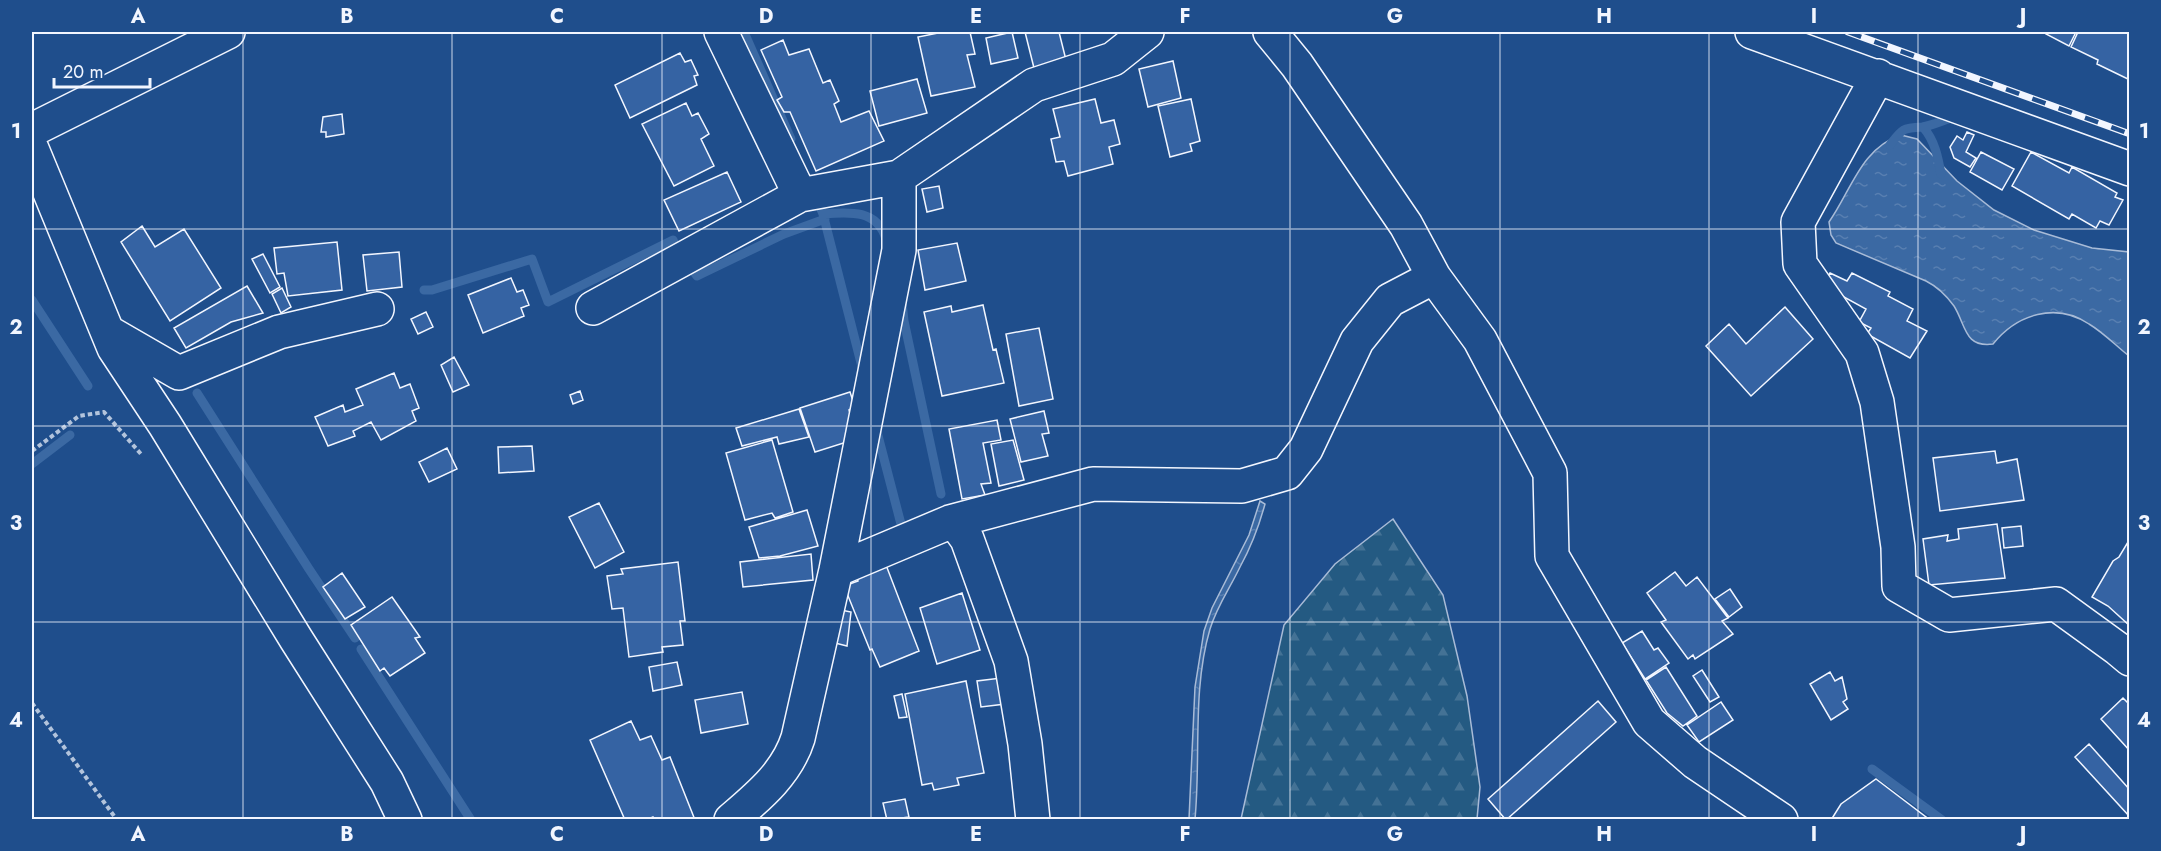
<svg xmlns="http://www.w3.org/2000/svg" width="2161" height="851" font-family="Jost,sans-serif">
<defs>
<pattern id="forest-firs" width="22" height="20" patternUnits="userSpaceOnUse" patternTransform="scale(1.5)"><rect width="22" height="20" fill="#245a82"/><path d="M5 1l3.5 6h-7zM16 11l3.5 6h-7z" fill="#447295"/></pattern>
<pattern id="water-ripples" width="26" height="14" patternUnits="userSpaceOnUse" patternTransform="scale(1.5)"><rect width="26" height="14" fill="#3b69a3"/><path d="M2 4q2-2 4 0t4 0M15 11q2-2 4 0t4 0" fill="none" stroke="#587fb1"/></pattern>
</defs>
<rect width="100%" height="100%" fill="#1f4e8c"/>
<!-- forest -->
<path fill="url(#forest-firs)" stroke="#a8bbd7" stroke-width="1.5" d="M1393,519l50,76 24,101 13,91 -3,32h-236l43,-194 51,-61z"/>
<!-- water -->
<path fill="url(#water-ripples)" stroke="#a8bbd7" stroke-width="1.5" d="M1901,135l16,4 40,42 37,29 40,20 58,18 37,4v104c-13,-10 -25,-23 -40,-32 -33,-22 -72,-10 -96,20 -29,4 -27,-19 -39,-38 -8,-11 -16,-19 -28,-25l-90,-38 -5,-8 -2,-13c22,-31 32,-74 72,-87z
M1260,501l5,3c-6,22 -14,43 -25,63 -10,21 -23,39 -30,62 -18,61 -9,128 -15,190h-6l6,-132 9,-56 8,-23 37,-73z"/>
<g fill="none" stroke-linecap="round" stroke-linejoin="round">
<!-- stream -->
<path stroke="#3b69a3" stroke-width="9" d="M744,32l47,107
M1923,127c12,14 15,30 18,47
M1890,145c12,-16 12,-17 32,-18 9,-1 20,-6 29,-9
M817,199l6,15 40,157
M823,214c26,-2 54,-5 63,25
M694,272l3,4 87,-42 41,-15
M424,290h8l100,-31 16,43 125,-62 2,5
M32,300l56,86
M902,302l2,19 37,173
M197,393l112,176 46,69
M876,428l26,100 4,1
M32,464l38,-29
M361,649l110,171
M1872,769l70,51"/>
</g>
<!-- building -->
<path fill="#3563a3" stroke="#f2f6ff" stroke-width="1.5" d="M943,32h27l5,22 -8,1 8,32 -44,9 -13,-59z
M1012,32l6,26 -27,6 -5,-26z
M1025,32h34l7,28 -32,8z
M2047,32h29l-7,14 -23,-12z
M2078,32h52v48l-33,-16 1,-4 -27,-13z
M783,40l6,15 20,-6 14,34 7,-3 9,21 -5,3 7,18 28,-11 15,30 -68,30 -26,-59h-6l-7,-12 5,-3 -21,-47z
M680,53l5,9 6,-2 7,15 -4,1 3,9 -67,33 -15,-33z
M1173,61l8,37 -33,9 -9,-38z
M917,79l10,34 -48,13 -9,-35z
M1095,99l6,24 13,-3 6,24 -11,3 4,17 -45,12 -4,-15 -8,1 -5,-23 9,-2 -7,-28z
M1191,99l9,42 -10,3 2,7 -22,6 -12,-51z
M686,103l6,13 6,-3 11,21 -8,5 13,27 -40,20 -32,-62z
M342,114l2,20 -18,3v-5h-5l2,-15z
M1967,132l7,3 -8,17 10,6 -6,9 -16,-9 -4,-11 7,-11 6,4z
M1981,152l33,17 -12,21 -32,-18z
M2031,152l38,21 3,-6 45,26 -2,4 8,3 -14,25 -9,-4 -4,7 -24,-14 -3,5 -57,-33z
M727,172l14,30 -62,29 -15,-31z
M939,186l4,22 -16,4 -5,-23z
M142,226l13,21 29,-18 37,59 -51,33 -49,-79z
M337,242l5,48 -54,6 -4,-23 -7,1 -3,-26z
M957,243l9,38 -41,9 -7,-40z
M399,252l3,35 -35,4 -4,-36z
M263,254l17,33 -10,6 -18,-34z
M1830,273l17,8 5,-8 38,19 -2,4 25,13 -6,12 20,10 -17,27 -43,-24 4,-6 -12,-6 7,-13 -44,-24z
M511,278l6,14 6,-2 6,15 -8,3 3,8 -41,17 -15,-38z
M247,286l16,27 -32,9 -45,26 -12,-20z
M282,288l9,19 -10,6 -9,-19z
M983,305l10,45 3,-1 8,34 -62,13 -18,-84 27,-6 1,6z
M1785,307l28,32 -62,57 -45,-50 23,-22 17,20z
M426,312l7,15 -15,7 -7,-15z
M1039,328l14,71 -34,7 -13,-72z
M454,357l15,28 -16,7 -12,-27z
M394,373l6,15 10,-4 9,24 -7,3 4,10 -35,19 -10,-18 -18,9 2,5 -27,10 -13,-29 28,-12 2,7 18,-7 -7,-16z
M580,391l3,9 -10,4 -3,-9z
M850,392l5,15 -6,3 5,17 -4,14 -35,11 -15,-44z
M799,409l10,28 -30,7 -2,-7 -35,9 -6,-18z
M1044,411l5,22 -7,1 6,22 -27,6 -11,-43z
M997,420l4,20 -18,3 8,40 -10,1 4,11 -23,4 -13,-70z
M772,440l21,72 -18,6 -3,-5 -27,7 -19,-67z
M1013,440l11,40 -25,6 -8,-42z
M532,446l2,25 -35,2 -1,-26z
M447,448l10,21 -28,13 -10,-20z
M1995,451l2,12 20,-4 7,41 -84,11 -7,-53z
M599,503l25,49 -29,16 -26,-51z
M807,510l11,36 -38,10 -21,2 -10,-31z
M1997,524l8,54 -76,7 -6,-46 25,-4 -1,6 12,-2 -1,-10z
M2021,526l2,20 -19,2 -2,-20z
M2128,542h2v84l-22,-20 -16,-9 21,-36 6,-4z
M811,554l2,26 -70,7 -3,-25z
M678,562l7,59h-5l3,24 -21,2 1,5 -34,5 -6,-49 -11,1 -5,-33 16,-2 -2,-5z
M886,565l33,86 -39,16 -8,-18 -2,1 -26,-64 14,-5 -1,-5z
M1675,572l11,14 11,-9 31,41 -6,3 11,13 -38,25 -2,-4 -5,4 -27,-37 5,-2 -19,-27z
M342,573l23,34 -20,12 -22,-32z
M1730,589l12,18 -13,10 -14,-18z
M962,593l18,57 -43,14 -17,-56z
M392,597l28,40 -5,1 10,15 -35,23 -6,-8 -4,3 -29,-46z
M841,610l10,2 -4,34 -12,-3z
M1642,631l12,19 4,-2 11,15 -24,16 -23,-36z
M677,662l5,23 -29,6 -4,-24z
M1666,667l31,49 -14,10 -16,-13 -21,-33z
M1702,670l17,27 -9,5 -17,-26z
M1830,672l5,9 7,-4 5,22 -4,3 5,7 -17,11 -21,-36z
M1001,678l4,26 -24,3 -4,-26z
M966,681l18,92 -27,5 2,7 -25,5 -2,-7 -10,2 -17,-91z
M742,692l6,32 -47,9 -6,-33z
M902,694l5,23 -8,1 -5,-22z
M2123,698l7,7v46l-29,-32z
M1598,701l18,21 -110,98 -18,-21z
M1721,702l12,18 -34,22 -12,-17z
M631,721l9,19 11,-4 11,24 8,-3 25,63h-40l-2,-3 -7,3h-21l-35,-80z
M2089,744l41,46v27l-55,-60z
M1876,779l54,41h-99l10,-16z
M905,799l4,18 -22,3 -4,-17z"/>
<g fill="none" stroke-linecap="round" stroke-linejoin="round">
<!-- minor casing -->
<g stroke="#f2f6ff" stroke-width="36">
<path id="minor" d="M721,32l79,163 99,-18 135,-92 79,-26 34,-27
M1270,32l27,33 109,160 28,52
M1752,32l378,137
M1878,76l-80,146 2,42 62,89 15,49 21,145 1,39 50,29 107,-11 62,45 12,10
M32,130l196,-98
M32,149l82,199 51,77 131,214 91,143 18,38
M593,308l207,-113
M108,332l71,41 100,-41 98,-23
M954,521l13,18 44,122 14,83 8,76
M836,570l114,-48 143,-38 149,2 45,-13 19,-24 51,-108 33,-41 44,-23 46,63 70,133 2,83 97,166 46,40 86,58
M731,820c28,-24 56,-47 67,-82l38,-168 63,-320v-73"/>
</g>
<!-- path -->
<path stroke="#b3c4dc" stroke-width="4" stroke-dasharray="4.5 3" stroke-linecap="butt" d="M32,451l47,-35 25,-4 37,42
M32,703l85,117"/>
<!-- minor -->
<use href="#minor" stroke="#1f4e8c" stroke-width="33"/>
<!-- rail casing -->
<g stroke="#f2f6ff" stroke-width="7">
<path id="rail" d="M1848,32l282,102"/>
</g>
<!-- rail -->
<use href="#rail" stroke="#1f4e8c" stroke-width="4.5" stroke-dasharray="14" stroke-linecap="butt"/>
</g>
<!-- grid -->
<path fill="none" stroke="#f2f6ff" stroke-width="1.5" stroke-opacity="0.55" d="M243,32v788M452,32v788M662,32v788M871,32v788M1080,32v788M1290,32v788M1500,32v788M1709,32v788M1918,32v788M32,229h2098M32,426h2098M32,622h2098"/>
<!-- border -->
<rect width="2161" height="851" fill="none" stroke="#1f4e8c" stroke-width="66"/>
<!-- scale -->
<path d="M54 78v9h96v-9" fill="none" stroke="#f2f6ff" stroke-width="3"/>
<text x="63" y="78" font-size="18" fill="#f2f6ff" stroke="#1f4e8c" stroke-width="4.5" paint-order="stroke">20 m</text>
<rect x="33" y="33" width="2095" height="785" fill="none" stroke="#f2f6ff" stroke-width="2"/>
<g font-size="20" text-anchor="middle" font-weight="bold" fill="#f2f6ff">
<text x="138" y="23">A</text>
<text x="347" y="23">B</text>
<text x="557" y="23">C</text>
<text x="766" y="23">D</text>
<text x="976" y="23">E</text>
<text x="1185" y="23">F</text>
<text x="1395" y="23">G</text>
<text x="1604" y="23">H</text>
<text x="1814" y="23">I</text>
<text x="2023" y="23">J</text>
<text x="16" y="138">1</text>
<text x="2144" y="138">1</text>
<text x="16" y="334">2</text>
<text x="2144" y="334">2</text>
<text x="16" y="530">3</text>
<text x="2144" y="530">3</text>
<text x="16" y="727">4</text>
<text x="2144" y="727">4</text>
<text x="138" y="841">A</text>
<text x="347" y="841">B</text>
<text x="557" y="841">C</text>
<text x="766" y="841">D</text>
<text x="976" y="841">E</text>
<text x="1185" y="841">F</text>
<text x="1395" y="841">G</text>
<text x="1604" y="841">H</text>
<text x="1814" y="841">I</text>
<text x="2023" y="841">J</text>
</g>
</svg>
